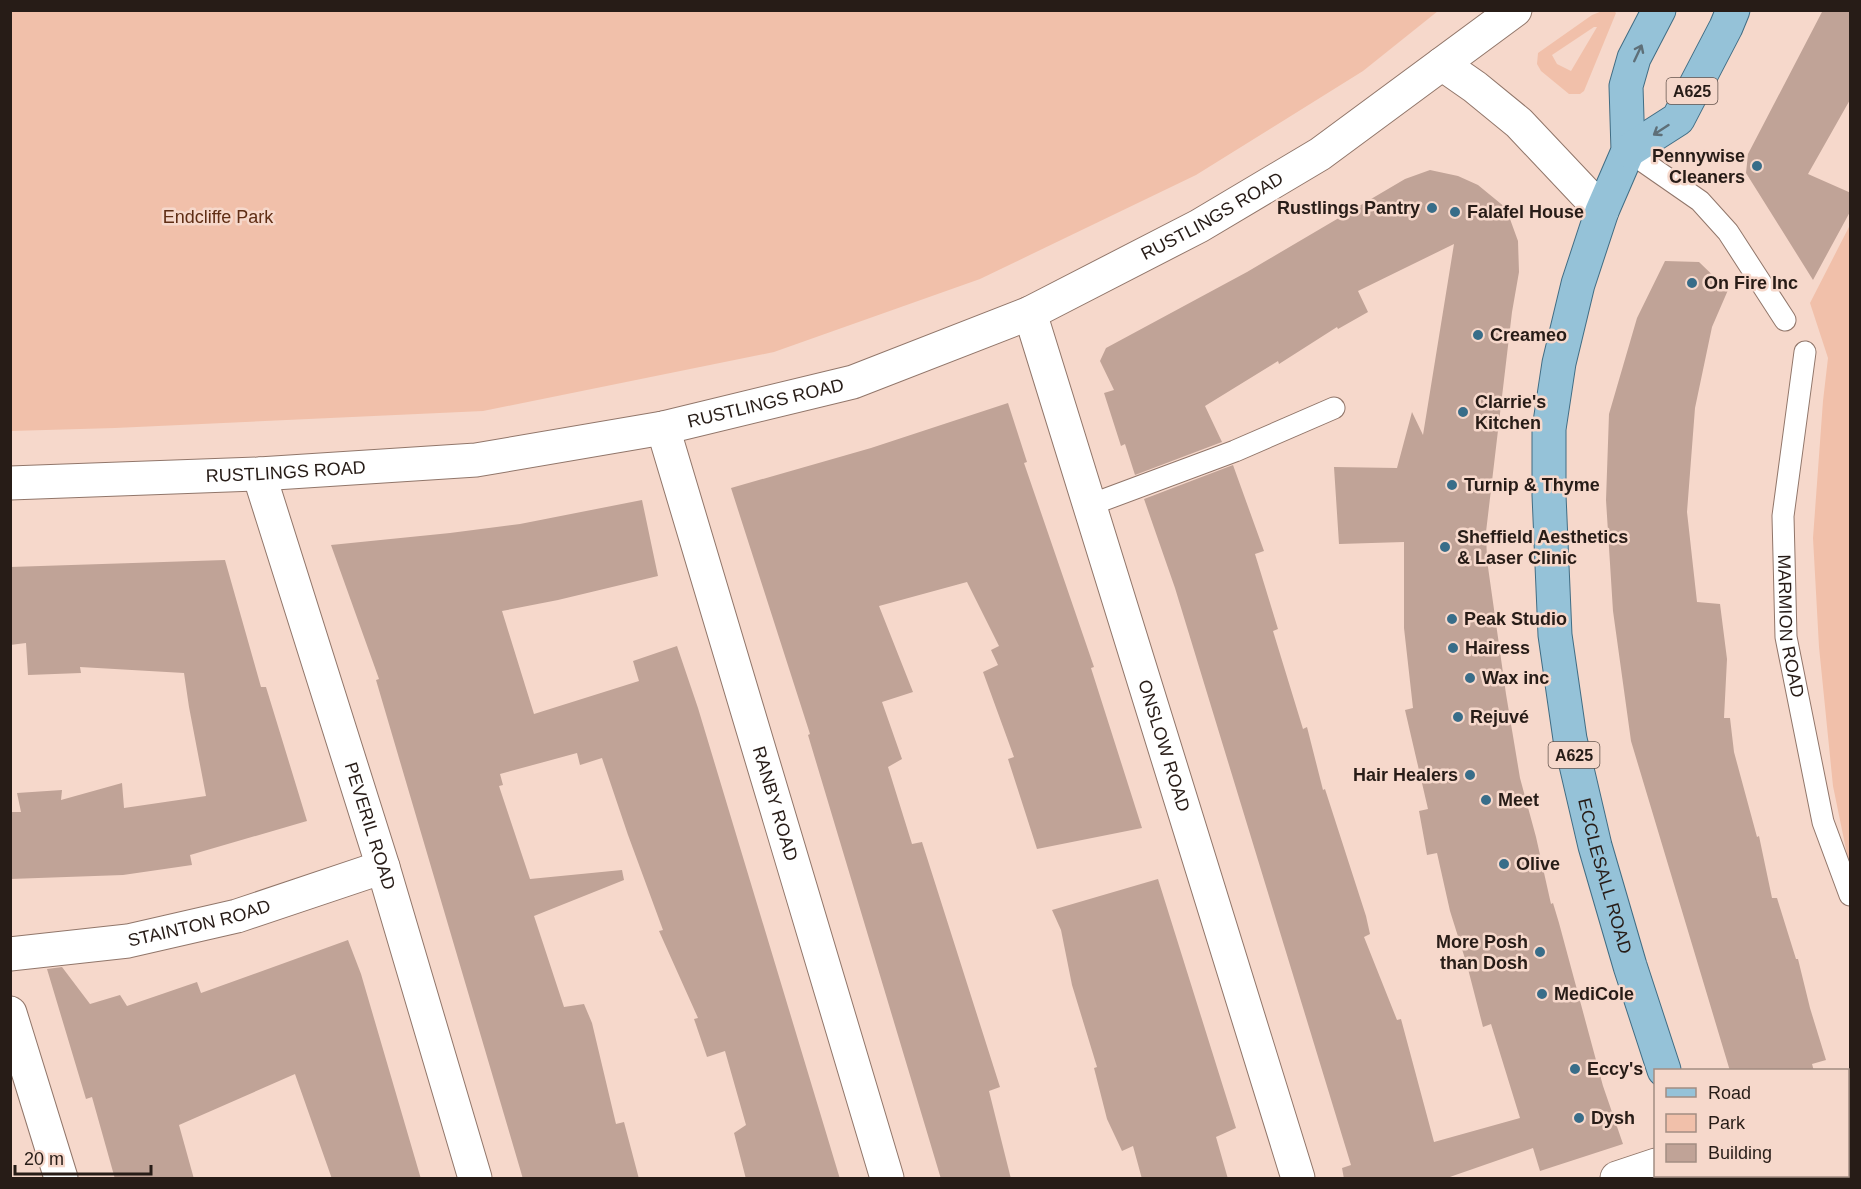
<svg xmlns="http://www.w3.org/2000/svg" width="1861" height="1189" font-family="Arial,sans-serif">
<rect width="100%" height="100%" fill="#f6d8cb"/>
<!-- green -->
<path fill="#f1c0aa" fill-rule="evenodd" d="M1605,10l9,1 2,2 -32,78 -4,3h-11l-28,-23 -4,-7 1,-11 54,-38zM1594,27h3l-26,44 -14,-7 -5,-9z
M10,11l1,-1 1427,1 -75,60 -167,104 -216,104 -206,73 -291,59 -368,17 -104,3z
M1850,225v644l-17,-83 -14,-139 -6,-109 10,-137 5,-43 -18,-55z"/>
<!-- building -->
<path fill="#c0a397" d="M1823,10h28v88l-43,76 43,19v17l-38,70 -67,-107 2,-19z
M1430,170l28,6 20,9 28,23 12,33 1,31 -7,40 -26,220 1,28 19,134 14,84 16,59 15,67 2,-1 6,20 44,163 20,58 -83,27 -7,-23 -89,31h-100l-2,-11 9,-3 -176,-577 -31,-89 89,-34 31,86 -9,3 23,75 -5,2 30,98 4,-2 16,63 2,-1 41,127 4,18 -6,3 33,83 4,-1 33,123 86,-24 -29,-94 -8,3 -16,-62 -17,-54 -13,-58 -10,2 -8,-44 9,-2 -23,-99 8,-2 -9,-80v-86l-65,2 -5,-77 63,1 15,-56 11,23 31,-191 -96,47 10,21 -30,17 -1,-2 -58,37 -1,-3 -73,45 17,36 -87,33 -10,-31 -4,2 -17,-53 10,-3 -14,-29 6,-13 141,-76 158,-93z
M1665,261l34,1 29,28 -16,37 -17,81 -8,104 10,90 23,2 7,55 -3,59h6l4,34 23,85 2,-1 13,62h5l19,61h2l12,49 16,52 -14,4 2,7h-84l-99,-330 -18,-130 -7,-111 3,-86 28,-96z
M1008,403l19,59 -3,1 70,204 -3,1 51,160 -105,21 -29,-90 6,-2 -31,-85 15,-7 -7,-15 8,-4 -32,-64 -88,24 34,86 -31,10 20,57 -14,8 24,77 10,-2 78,245 -11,4 22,88h-70l-133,-444 2,-1 -79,-246 140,-40z
M642,500l16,76 -100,24 -56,11 32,103 105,-33 -6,-20 44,-15 21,62 142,471h-94l-12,-46 12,-8 -21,-74 -18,6 -13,-38 4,-1 -39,-87 4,-1 -35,-95 -26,-77 -22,7 -3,-12 -77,21 3,11 -4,1 31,93 92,-9 2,10 -90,36 30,91 20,-3 8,19 24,101 8,-2 15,57h-116l-147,-499 3,-1 -48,-134 119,-12 70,-9z
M225,560l36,127h5l41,134 -117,34 2,10 -69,10 -113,4v-67h11l-4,-19 45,-3 -1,10 61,-17 2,25 82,-12 -17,-89 -5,-34 -104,-6 1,6 -53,2 -2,-32 -16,2v-78z
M1158,879l78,249 -20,9 12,42h-86l-9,-33 -11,5 -15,-32 -13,-51 3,-1 -25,-82 -11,-55 -9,-20z
M348,940l13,34 60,205h-89l-37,-105 -116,51 15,54h-79l-23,-82 -6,2 -39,-130 15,-2 28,37 30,-9 7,11 70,-24 4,11z"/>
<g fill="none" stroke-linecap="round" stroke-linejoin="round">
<!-- service casing -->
<g stroke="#91766a" stroke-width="23">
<g id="service">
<path d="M1628,151l72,50 28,31 57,88"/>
<path id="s1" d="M1805,352l-22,164 3,121 37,185 27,73"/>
<path d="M1090,505l145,-54 99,-43"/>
</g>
</g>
<!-- minor casing -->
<g stroke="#91766a" stroke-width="35">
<g id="minor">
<path id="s2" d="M1030,313l268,865"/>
<path id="s3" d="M663,428l224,750"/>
<path id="s4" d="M259,474l124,393 92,311"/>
<path id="s5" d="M10,954l118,-13 109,-25 146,-49"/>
<path d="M10,1013l51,165"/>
<path d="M1617,1178l39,-13"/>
</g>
</g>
<!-- tertiary casing -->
<g stroke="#91766a" stroke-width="35">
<g id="tertiary">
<path d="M1442,64l33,23 44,36 83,88"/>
<path id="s6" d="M10,483l249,-9 217,-14 187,-32 190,-46 177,-69 169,-87 121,-72 195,-144"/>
</g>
</g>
<!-- primary casing -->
<g stroke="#416d84" stroke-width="35">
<g id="primary">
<path id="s7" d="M1659,10l-25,48 -8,28 2,65 -26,60 -24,73 -19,79 -10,66v66l6,140 15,104 25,107 35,120 34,104"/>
<path d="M1628,151l50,-32 48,-92 7,-17"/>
<path d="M1698,1176l1,2"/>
</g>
</g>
<!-- service -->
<use href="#service" stroke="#fff" stroke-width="21"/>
<!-- minor -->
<use href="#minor" stroke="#fff" stroke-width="33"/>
<!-- tertiary -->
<use href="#tertiary" stroke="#fff" stroke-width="33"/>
<!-- primary -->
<use href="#primary" stroke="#95c2d8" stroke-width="33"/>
</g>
<!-- one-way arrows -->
<defs><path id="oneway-shaft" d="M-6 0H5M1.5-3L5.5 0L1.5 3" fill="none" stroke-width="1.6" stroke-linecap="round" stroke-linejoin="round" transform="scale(1.5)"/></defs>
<g stroke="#5e6f78">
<use href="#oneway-shaft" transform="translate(1638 53) rotate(-65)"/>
<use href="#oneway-shaft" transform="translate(1661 130) rotate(147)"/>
</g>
<!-- markers -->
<g fill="#386d89" stroke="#f6d8cb" stroke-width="2">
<circle cx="1757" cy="166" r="6"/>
<circle cx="1432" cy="208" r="6"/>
<circle cx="1455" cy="212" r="6"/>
<circle cx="1692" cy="283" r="6"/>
<circle cx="1478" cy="335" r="6"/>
<circle cx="1463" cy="412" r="6"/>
<circle cx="1452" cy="485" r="6"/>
<circle cx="1445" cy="547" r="6"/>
<circle cx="1452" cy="619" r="6"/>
<circle cx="1453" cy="648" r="6"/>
<circle cx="1470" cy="678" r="6"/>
<circle cx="1458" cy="717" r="6"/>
<circle cx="1470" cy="775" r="6"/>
<circle cx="1486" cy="800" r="6"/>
<circle cx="1504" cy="864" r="6"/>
<circle cx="1540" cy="952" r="6"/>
<circle cx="1542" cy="994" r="6"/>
<circle cx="1575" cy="1069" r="6"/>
<circle cx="1579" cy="1118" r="6"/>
</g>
<g text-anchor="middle" stroke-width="5" stroke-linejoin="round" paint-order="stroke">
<!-- shield labels -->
<g fill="#f6d8cb" stroke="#65544d" stroke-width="1.5">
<rect x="1666.5" y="78" width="51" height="26" rx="4.5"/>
<rect x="1548.5" y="742" width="51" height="26" rx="4.5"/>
</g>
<g font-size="16" font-weight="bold" fill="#271c17">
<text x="1692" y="97">A625</text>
<text x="1574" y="761">A625</text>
</g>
<!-- poi labels -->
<g font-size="18" font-weight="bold" fill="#271c17" stroke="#f6d8cb" text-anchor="start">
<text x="1745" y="162" text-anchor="end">Pennywise<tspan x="1745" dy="21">Cleaners</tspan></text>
<text x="1420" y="214" text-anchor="end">Rustlings Pantry</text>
<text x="1467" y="218">Falafel House</text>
<text x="1704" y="289">On Fire Inc</text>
<text x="1490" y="341">Creameo</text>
<text x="1475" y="408">Clarrie's<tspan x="1475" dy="21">Kitchen</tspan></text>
<text x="1464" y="491">Turnip &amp; Thyme</text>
<text x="1457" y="543">Sheffield Aesthetics<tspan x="1457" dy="21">&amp; Laser Clinic</tspan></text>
<text x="1464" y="625">Peak Studio</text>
<text x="1465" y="654">Hairess</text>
<text x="1482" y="684">Wax inc</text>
<text x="1470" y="723">Rejuvé</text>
<text x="1458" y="781" text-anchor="end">Hair Healers</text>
<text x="1498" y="806">Meet</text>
<text x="1516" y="870">Olive</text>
<text x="1528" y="948" text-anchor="end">More Posh<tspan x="1528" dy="21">than Dosh</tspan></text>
<text x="1554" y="1000">MediCole</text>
<text x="1587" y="1075">Eccy's</text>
<text x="1591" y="1124">Dysh</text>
</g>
<!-- street labels -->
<g font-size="18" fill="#271c17" stroke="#f6d8cb">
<text dy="6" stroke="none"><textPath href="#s6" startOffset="1248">RUSTLINGS ROAD</textPath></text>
<text dy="6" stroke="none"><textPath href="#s6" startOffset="762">RUSTLINGS ROAD</textPath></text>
<text dy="6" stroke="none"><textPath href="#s6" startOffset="276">RUSTLINGS ROAD</textPath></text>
<text dy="6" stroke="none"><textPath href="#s1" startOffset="276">MARMION ROAD</textPath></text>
<text dy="6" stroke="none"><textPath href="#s2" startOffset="453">ONSLOW ROAD</textPath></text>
<text dy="6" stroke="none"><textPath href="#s3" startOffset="392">RANBY ROAD</textPath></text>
<text dy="6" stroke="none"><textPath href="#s4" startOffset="369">PEVERIL ROAD</textPath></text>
<text dy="6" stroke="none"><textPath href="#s7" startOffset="891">ECCLESALL ROAD</textPath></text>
<text dy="6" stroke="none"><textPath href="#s5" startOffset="192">STAINTON ROAD</textPath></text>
</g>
<!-- park labels -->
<g font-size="18" fill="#5f2d14" stroke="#f6d8cb">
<text x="218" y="223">Endcliffe Park</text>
</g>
</g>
<!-- border -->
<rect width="1861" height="1189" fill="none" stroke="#271c17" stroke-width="24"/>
<!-- legend -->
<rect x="1654" y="1069" width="195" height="108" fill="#f6d8cb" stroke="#a38d83" stroke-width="1.5"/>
<rect x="1666" y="1088" width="30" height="9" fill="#95c2d8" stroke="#a38d83" stroke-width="1.5"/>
<text x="1708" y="1099" font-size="18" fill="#271c17">Road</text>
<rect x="1666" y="1114" width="30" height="18" fill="#f1c0aa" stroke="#a38d83" stroke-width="1.5"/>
<text x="1708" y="1129" font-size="18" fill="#271c17">Park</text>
<rect x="1666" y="1144" width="30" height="18" fill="#c0a397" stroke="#a38d83" stroke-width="1.5"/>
<text x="1708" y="1159" font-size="18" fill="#271c17">Building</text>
<!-- scale -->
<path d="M15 1165v9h136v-9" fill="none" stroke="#271c17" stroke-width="3"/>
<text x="24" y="1165" font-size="18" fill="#271c17" stroke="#f6d8cb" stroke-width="4.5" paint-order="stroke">20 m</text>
</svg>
